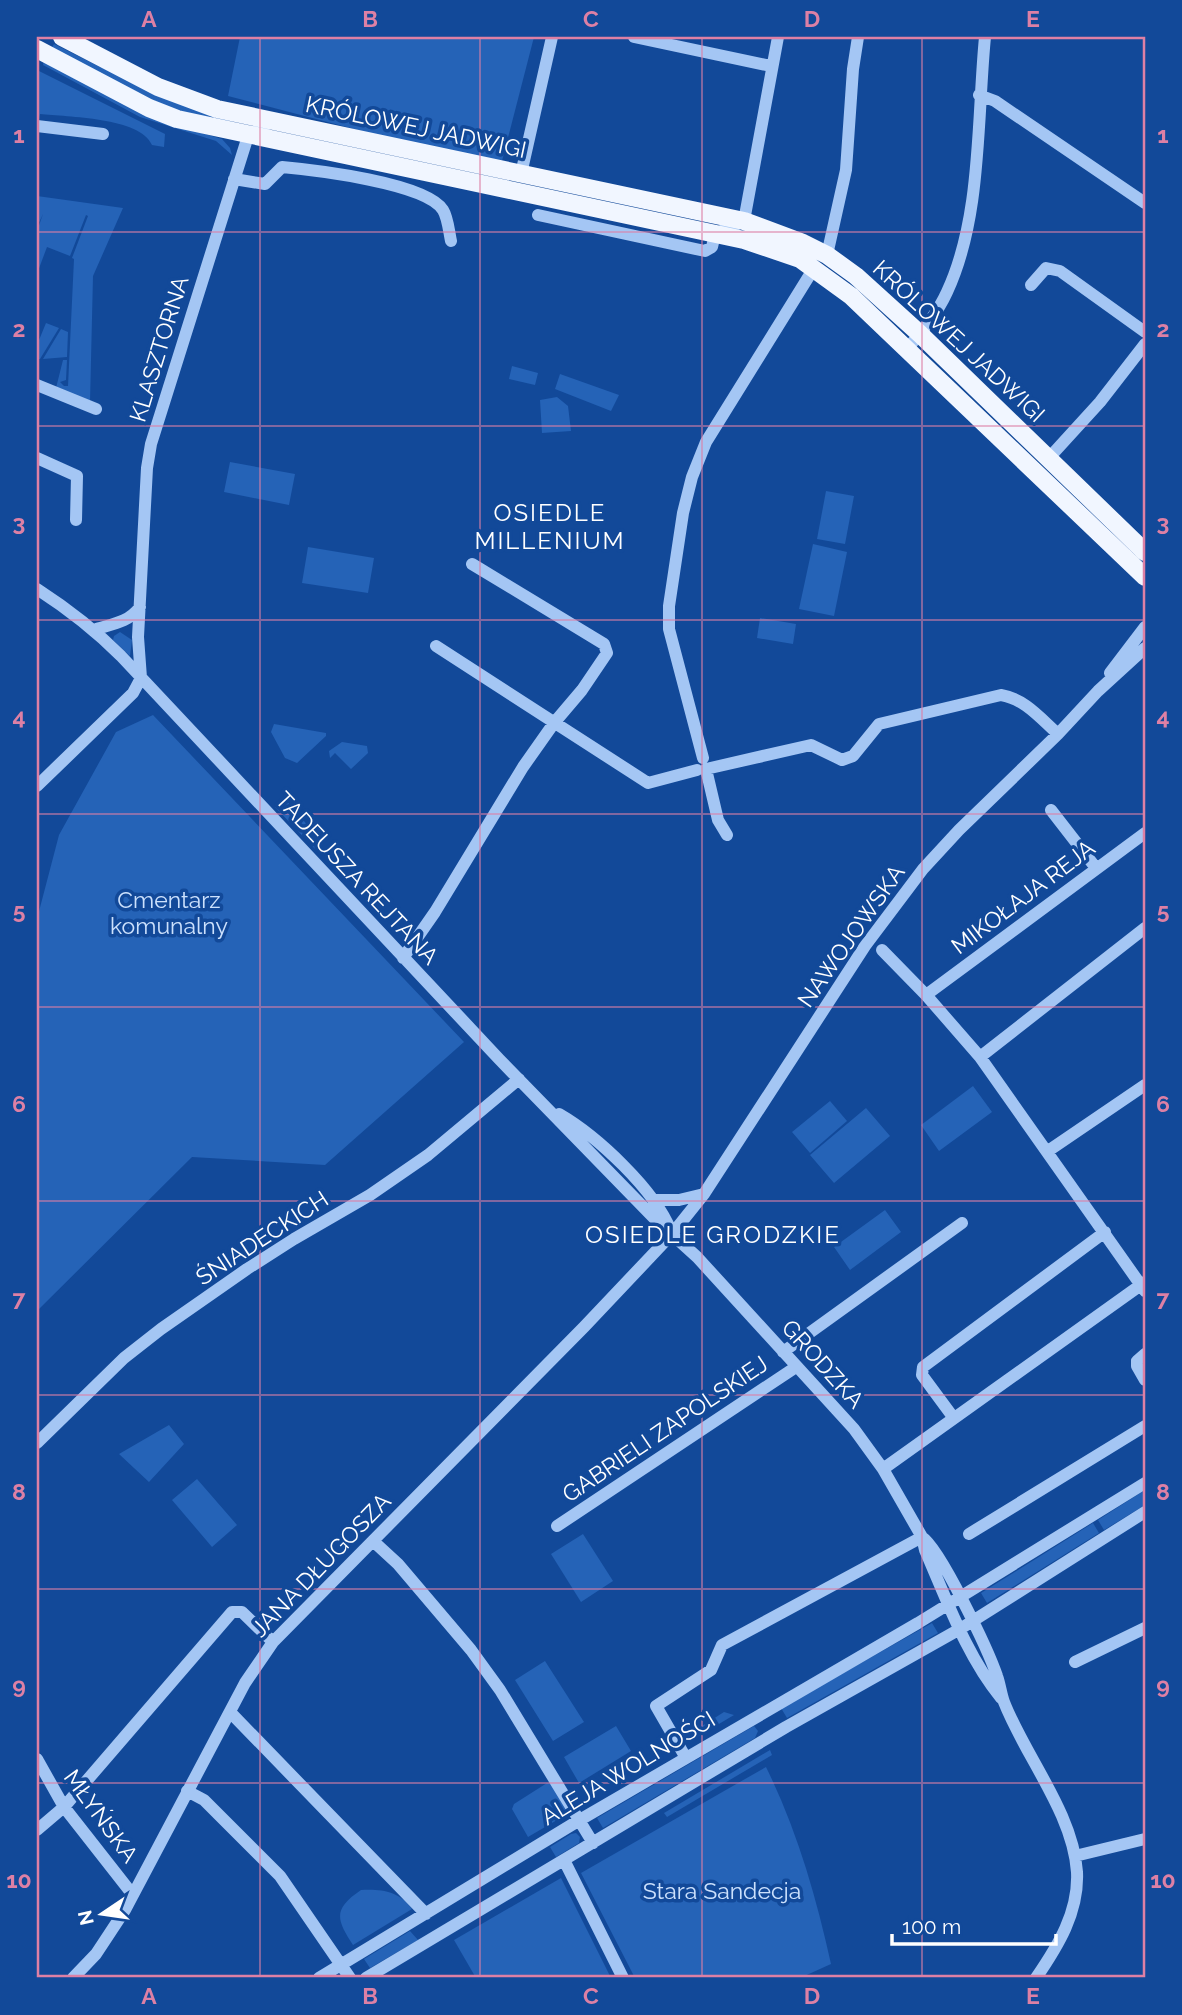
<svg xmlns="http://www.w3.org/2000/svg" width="1182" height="2015" font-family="Raleway,sans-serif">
<rect width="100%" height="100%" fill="#124999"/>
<!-- green -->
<path fill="#2563b7" d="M240,37h294l-32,124 -121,-25 -153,-40z
M54,44l46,23 26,9 109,47 -52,-10 -20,-8 -112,-56z
M44,61l128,63 50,15 8,9 2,7 -16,-14 -76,-24 -97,-52z
M37,70l128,64 -1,13 -12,-2c-12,-28 -85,-28 -112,-31l-1,7h-2z
M37,196l86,12 -30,68 -3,126 -34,-14 7,-28h4l-1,20 -6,2 4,4h4l6,-127 -2,-1 16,-42 -2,-1 -16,41 -23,-9 -9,24 -1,-40 6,-17 -6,13z
M46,323l13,5 -19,31h-3v-14z
M61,329l7,3 -1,25 -24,2z
M512,366l26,7 -3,12 -26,-6z
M560,374l59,21 -8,16 -56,-22z
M557,397l11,9 3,25 -29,2 -2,-33z
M230,462l65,12 -6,31 -65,-13z
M826,491l28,5 -9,48 -28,-5z
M813,544l34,8 -13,64 -35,-7z
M308,547l66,11 -6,35 -66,-10z
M760,618l36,6 -3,20 -36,-6z
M120,632l12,8 -2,16 -17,-16 1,-4z
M153,715l311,327 -139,123 -133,-8 -155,154v-392l22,-84 57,-103z
M274,724l52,9v3l-29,27 -12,-5 -14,-26z
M342,742l25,4 1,7 -17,16 -16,-16 -5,5 -1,-7z
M285,799l37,43 -5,9 -42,-44z
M973,1086l19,26 -53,39 -18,-26z
M830,1101l17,20 -37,32 -18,-21z
M866,1108l24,28 -56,47 -24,-28z
M885,1210l16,22 -51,38 -16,-23z
M169,1425l15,19 -35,38 -30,-28z
M197,1479l40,46 -25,22 -40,-47z
M1145,1490v15l-41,25 -6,-10z
M1093,1523l6,10 -112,70 -6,-10z
M583,1534l30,47 -32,21 -30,-48z
M932,1623l6,10 -151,85 -6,-10z
M545,1661l39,61 -31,19 -38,-61z
M724,1712l10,3 -42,25 2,-9z
M616,1726l15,25 -52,32 -15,-26z
M754,1726l4,5 -3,7 -152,90 -6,-10z
M770,1750l2,5 -105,62 -3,-4z
M766,1767c31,63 50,129 65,197l-31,14h-165l-54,-105z
M547,1783l5,1 17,29 -41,24 -16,-28 2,-5z
M576,1833l4,4 -1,6 -23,14 -6,-10 21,-13z
M561,1878l50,100h-135l-22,-38z
M361,1890c21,-1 38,1 51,19l-59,36c-17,-26 -20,-36 8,-55z
M410,1931l8,9 -48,28 -6,-9z"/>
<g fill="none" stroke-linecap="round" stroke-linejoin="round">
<!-- minor -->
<path stroke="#a4c6f4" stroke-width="12" d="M634,37l137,29
M979,95l16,6 150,102
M37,126l66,8
M521,174l31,-137
M234,179l31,5 17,-17c33,3 144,16 161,43 5,8 6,22 8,31
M538,215l167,36 7,-4 3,-13
M715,234l29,-13 34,-184
M827,255l19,-85 7,-101 5,-32
M1031,285l15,-17 14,3 85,61
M907,349c15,-18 30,-35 40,-57 35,-75 30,-174 38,-255
M37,385l59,24
M37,458l40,18 -1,44
M1048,459l52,-57 45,-58
M37,589c31,20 58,41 84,67l378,403 155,159 43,39 157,172 29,40 39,68c18,11 67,115 75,139 3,8 4,18 7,26 21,54 69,111 73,170 2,40 -19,74 -41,106
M93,630c19,-6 35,-7 47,-23
M436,646l212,137 49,-13
M1110,673l35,-46
M141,678l-3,-41 9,-169 4,-24 97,-308 24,-15
M703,758l-34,-129v-23l14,-93 9,-36 14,-35 108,-174
M37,786l96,-93 8,-15
M1051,810l45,58
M727,835l-9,-15 -12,-51 105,-24 31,15 11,-4 26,-32 122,-29c24,4 39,23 57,39
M882,950l44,45 54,62 165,234
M403,958l32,-46 88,-145 31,-44 28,-33 25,-37 -3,-9 -132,-80
M926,995l219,-162
M980,1057l165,-129
M559,1114c38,22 96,76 112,117
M1048,1151l97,-66
M653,1200h26l25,-6
M783,1352l179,-129
M1145,1354l-8,7v5l8,14
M953,1417l-31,-42 1,-8 182,-135
M37,1443l87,-85 37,-29 86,-60 47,-30 76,-44 58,-40 91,-76
M883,1469l262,-187
M557,1526l239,-159
M969,1534l176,-108
M922,1537l3,13c22,50 41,105 76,148
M373,1541l25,23 73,86 29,40 93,153
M1075,1662l70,-34
M230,1712l196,202
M686,1758l-30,-52 55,-36 11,-25 200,-108
M37,1759l27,48 69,88
M187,1791l17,9 76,76 70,102
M37,1830l27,-23 168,-195h10l31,30
M1075,1856l70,-17
M564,1860l59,118
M73,1978l23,-24 29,-44 120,-227 28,-41 311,-315 88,-93 32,-40 161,-248 58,-77 36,-39 99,-96 40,-43 47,-43
M319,1978l259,-157 340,-198 227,-140
M366,1978l420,-251 174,-98 185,-117"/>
<!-- major -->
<path stroke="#f1f6ff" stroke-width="18" d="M62,37l96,50 59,22 527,112 59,22 24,12 29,21 64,58 225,218
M37,49l112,59 28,11 567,121 56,19 51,37 294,281"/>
</g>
<!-- grid -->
<path fill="none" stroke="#dd80a5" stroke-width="2" stroke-opacity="0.55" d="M260,37v1941M480,37v1941M702,37v1941M922,37v1941M37,232h1108M37,426h1108M37,620h1108M37,814h1108M37,1007h1108M37,1201h1108M37,1395h1108M37,1589h1108M37,1783h1108"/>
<g text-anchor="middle" stroke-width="7" stroke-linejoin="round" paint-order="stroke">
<!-- street labels -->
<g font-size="23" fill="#fff" stroke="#124999">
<text transform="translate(416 127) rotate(12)" y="8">KRÓLOWEJ JADWIGI</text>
<text transform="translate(959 341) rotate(43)" y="8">KRÓLOWEJ JADWIGI</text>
<text transform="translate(159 349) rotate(-73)" y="8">KLASZTORNA</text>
<text transform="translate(357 878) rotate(47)" y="8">TADEUSZA REJTANA</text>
<text transform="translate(1023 897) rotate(-37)" y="8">MIKOŁAJA REJA</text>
<text transform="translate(851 936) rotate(-55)" y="8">NAWOJOWSKA</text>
<text transform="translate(262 1238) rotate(-33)" y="8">ŚNIADECKICH</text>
<text transform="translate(823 1364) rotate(48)" y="8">GRODZKA</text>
<text transform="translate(665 1429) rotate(-34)" y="8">GABRIELI ZAPOLSKIEJ</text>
<text transform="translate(321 1565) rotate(-46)" y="8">JANA DŁUGOSZA</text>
<text transform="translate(628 1768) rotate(-31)" y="8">ALEJA WOLNOŚCI</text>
<text transform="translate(101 1816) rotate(54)" y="8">MŁYŃSKA</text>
</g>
<!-- park labels -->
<g font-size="23" fill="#cce1fd" stroke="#124999">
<text x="169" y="908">Cmentarz<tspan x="169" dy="26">komunalny</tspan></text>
<text x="722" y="1899">Stara Sandecja</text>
</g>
<!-- neighbourhood labels -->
<g font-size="24" letter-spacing="2" fill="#fff" stroke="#124999">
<text x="550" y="521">OSIEDLE<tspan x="550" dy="28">MILLENIUM</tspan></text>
<text x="713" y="1243">OSIEDLE GRODZKIE</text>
</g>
</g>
<!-- border -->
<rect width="1182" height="2015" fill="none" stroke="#124999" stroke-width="77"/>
<!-- north arrow -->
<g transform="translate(102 1914) rotate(257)" stroke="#124999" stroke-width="5" paint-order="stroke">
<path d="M0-5L12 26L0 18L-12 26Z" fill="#ffffff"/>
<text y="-10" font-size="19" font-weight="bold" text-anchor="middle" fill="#ffffff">N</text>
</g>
<!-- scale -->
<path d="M892 1934v10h164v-10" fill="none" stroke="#ffffff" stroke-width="3.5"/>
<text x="902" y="1934" font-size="21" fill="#ffffff" stroke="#124999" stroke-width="5" paint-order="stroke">100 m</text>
<rect x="38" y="38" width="1106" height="1938" fill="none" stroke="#dd80a5" stroke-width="2.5"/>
<g font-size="23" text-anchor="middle" font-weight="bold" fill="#dd80a5">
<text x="149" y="27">A</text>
<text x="370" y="27">B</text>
<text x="591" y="27">C</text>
<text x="812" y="27">D</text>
<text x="1033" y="27">E</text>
<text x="19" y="143">1</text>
<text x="1163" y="143">1</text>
<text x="19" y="337">2</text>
<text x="1163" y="337">2</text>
<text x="19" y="531">3</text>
<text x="1163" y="531">3</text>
<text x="19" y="725">4</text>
<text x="1163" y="725">4</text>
<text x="19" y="919">5</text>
<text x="1163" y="919">5</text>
<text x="19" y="1112">6</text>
<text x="1163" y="1112">6</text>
<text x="19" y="1306">7</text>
<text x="1163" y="1306">7</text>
<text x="19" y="1500">8</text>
<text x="1163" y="1500">8</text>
<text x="19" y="1694">9</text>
<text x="1163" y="1694">9</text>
<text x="19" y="1888">10</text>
<text x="1163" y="1888">10</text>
<text x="149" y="2004">A</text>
<text x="370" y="2004">B</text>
<text x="591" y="2004">C</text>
<text x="812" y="2004">D</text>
<text x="1033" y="2004">E</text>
</g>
</svg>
